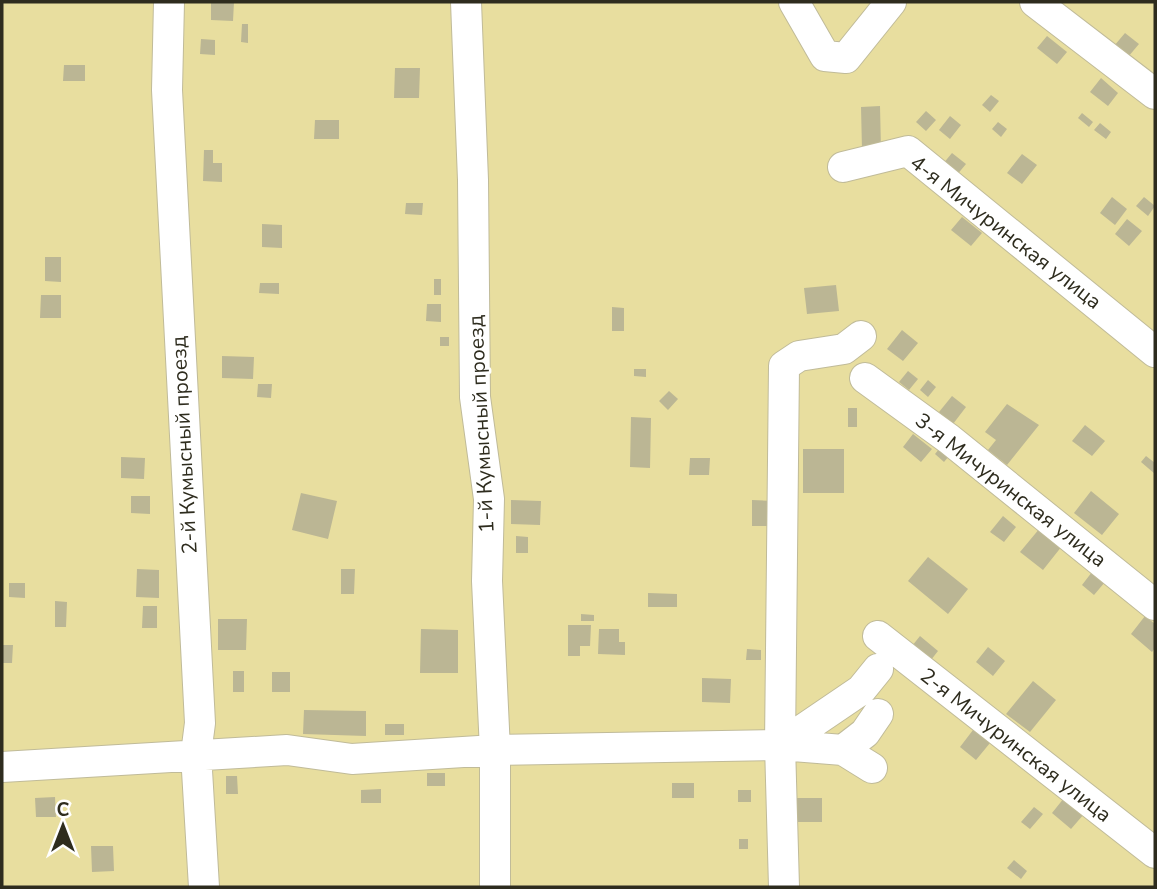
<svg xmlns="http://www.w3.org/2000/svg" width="1157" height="889" font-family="'Nunito Sans',sans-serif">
<rect width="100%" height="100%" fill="#f8f3d0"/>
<!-- green -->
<path fill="#e8de9f" d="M2,2h1153v885h-1153z"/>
<!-- building -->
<path fill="#bbb694" d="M211,2h23l-1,19 -22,-1z
M242,24h6v19l-7,-1z
M1125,33l14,11 -11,13 -14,-11z
M1047,36l20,16 -10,12 -20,-16z
M201,39l14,1v15l-15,-1z
M64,65h21v16h-22z
M395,68h25l-1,30h-25z
M1101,78l17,15 -10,13 -18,-14z
M991,95l8,6 -9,11 -8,-7z
M880,106l1,43 -19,1 -1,-43z
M926,111l10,9 -10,11 -10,-9z
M1082,113l11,9 -4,5 -11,-9z
M950,116l11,9 -11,14 -11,-9z
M315,120h24v19h-25z
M998,122l9,7 -6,8 -9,-8z
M1100,123l11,9 -5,7 -12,-9z
M204,150h9v13h9v19l-19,-1z
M952,153l14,11 -10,12 -14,-11z
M1022,154l15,11 -15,19 -15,-11z
M1112,197l15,12 -12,16 -15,-12z
M1144,197l11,9 -7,10 -12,-10z
M406,203h17l-1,12 -17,-1z
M962,217l20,16 -11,13 -20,-16z
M1127,219l15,12 -13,15 -14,-12z
M262,224l20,1v23l-20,-1z
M45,257h16v25l-16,-1z
M434,279h7v16h-7z
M260,283h19v11l-20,-1z
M836,285l3,26 -32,3 -3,-26z
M41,295h20v23h-21z
M427,304h14v18l-15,-1z
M612,307l12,1v23h-12z
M902,330l16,13 -15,18 -16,-12z
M440,337h9v9h-9z
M222,356l32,1 -1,22 -31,-1z
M634,369h12v8l-12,-1z
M908,371l10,8 -9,11 -10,-8z
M928,380l8,7 -8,10 -8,-7z
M258,384h14l-1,14 -14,-1z
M669,391l9,8 -10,11 -9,-9z
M952,396l14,11 -13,17 -14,-12z
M1007,404l32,21 -32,40 -19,-15 8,-10 -11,-8z
M848,408h9v19h-9z
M631,417l20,1 -1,50 -20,-1z
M1085,425l20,16 -13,15 -20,-15z
M913,434l19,15 -11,13 -18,-15z
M803,449h41v44h-41z
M939,449l10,7 -5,6 -9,-8z
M1146,456l9,7v11l-14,-12z
M121,457l24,1 -1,21 -23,-1z
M690,458h20l-1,17h-20z
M1091,491l28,23 -17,21 -28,-22z
M301,493l36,8 -9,38 -36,-9z
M131,496h19v18l-19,-1z
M511,500l30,1 -1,24 -29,-1z
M752,500l22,1 -1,25h-21z
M1003,516l13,11 -12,15 -14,-10z
M1040,528l22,18 -19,24 -23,-18z
M516,536l12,1v16h-12z
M928,557l40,32 -20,25 -40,-33z
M137,569l22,1v28l-23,-1z
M341,569h14l-1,25h-13z
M1092,572l13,10 -11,13 -12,-10z
M9,583h16v15l-16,-1z
M648,593l29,1v13h-29z
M55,601l12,1 -1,25h-11z
M143,606h14v22h-15z
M581,614l13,1v6h-13z
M1145,616l10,8v24l-3,4 -21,-18z
M218,619h29l-1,31h-28z
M568,625h23l-1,21h-10v10h-12z
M421,629l37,1v43h-38z
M599,629h20v13h6v13l-27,-1z
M920,636l18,15 -11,14 -19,-14z
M2,645h11l-1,18h-10z
M988,647l17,14 -12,15 -17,-14z
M747,649l14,1v10h-15z
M233,671h11v21h-11z
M272,672h18v20h-18z
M702,678l29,1 -1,24 -28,-1z
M1033,681l23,19 -26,32 -24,-18z
M304,710l62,1v25l-63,-2z
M385,724h19v11h-19z
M973,730l17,13 -14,17 -16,-13z
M427,773h18v13h-18z
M226,776h11l1,18h-12z
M672,783h22v15h-22z
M381,789v14h-20v-13z
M738,790h13v12h-13z
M55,797l1,20h-20l-1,-19z
M796,798h26v24h-26z
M1064,798l20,16 -13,15 -19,-16z
M1034,807l9,7 -13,15 -9,-7z
M739,839h9v10h-9z
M91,846h22l1,25 -22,1z
M1014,860l13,11 -6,8 -14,-11z"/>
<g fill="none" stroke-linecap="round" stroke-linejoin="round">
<!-- minor casing -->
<g stroke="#c0bb99" stroke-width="32">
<path id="minor" d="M169,2l-2,88 33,633 -4,31 8,133
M466,2l7,178 2,217 14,102 -2,82 8,169v137
M794,2l31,54 21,2 45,-56
M1035,2l120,92
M843,167l65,-16 247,201
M865,378l84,61 206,166
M878,636l277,217
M780,745l4,-379 15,-10 45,-7 17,-13
M780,745l81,-55 17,-21
M780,745l63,5 22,-17 13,-19
M843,750l29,18
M2,767l285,-17 65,9 143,-9 285,-5 4,142"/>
</g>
<!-- minor -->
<use href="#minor" stroke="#fff" stroke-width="30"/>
</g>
<g text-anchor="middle" stroke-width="5" stroke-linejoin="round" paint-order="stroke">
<!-- street labels -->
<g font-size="21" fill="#2e2c1e" stroke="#fff">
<text transform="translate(1006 232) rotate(38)" y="7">4-я Мичуринская улица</text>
<text transform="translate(481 424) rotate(-93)" y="7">1-й Кумысный проезд</text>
<text transform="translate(184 445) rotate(-93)" y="7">2-й Кумысный проезд</text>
<text transform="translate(1011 490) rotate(38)" y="7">3-я Мичуринская улица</text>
<text transform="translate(1016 745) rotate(38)" y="7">2-я Мичуринская улица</text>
</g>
</g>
<!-- border -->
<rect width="1157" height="889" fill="none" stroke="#2e2c1e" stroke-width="7"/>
<!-- north arrow -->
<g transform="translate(63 826)" stroke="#ffffff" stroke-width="5" paint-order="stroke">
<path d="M0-5L12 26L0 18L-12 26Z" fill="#2e2c1e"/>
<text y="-10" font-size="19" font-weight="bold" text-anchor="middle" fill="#2e2c1e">С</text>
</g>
</svg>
